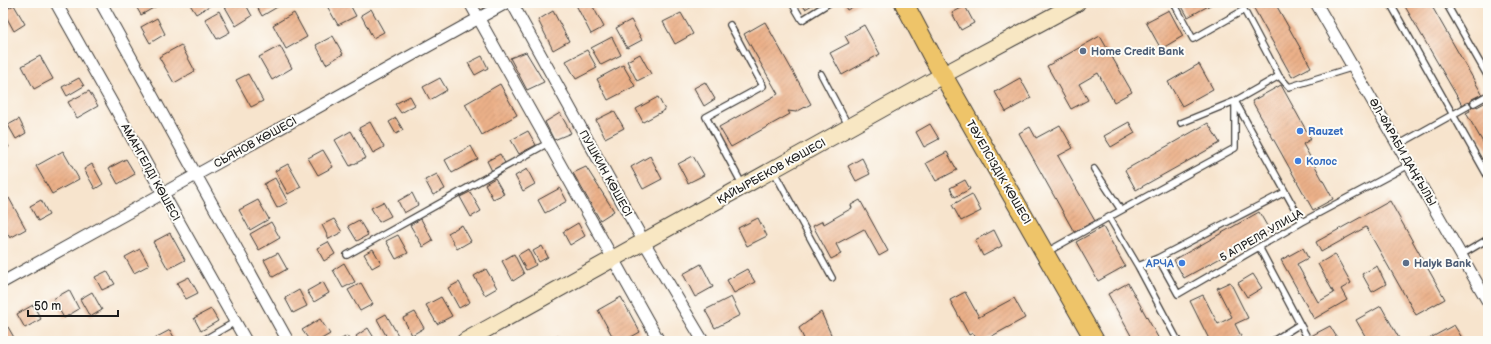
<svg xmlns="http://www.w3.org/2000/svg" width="1491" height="344" font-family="'Balsamiq Sans',sans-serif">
<defs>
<pattern id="building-hatch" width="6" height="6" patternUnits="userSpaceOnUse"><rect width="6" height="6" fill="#ebb089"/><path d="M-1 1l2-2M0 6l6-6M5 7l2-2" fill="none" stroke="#c99776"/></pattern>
</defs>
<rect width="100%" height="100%" fill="#fdfcf7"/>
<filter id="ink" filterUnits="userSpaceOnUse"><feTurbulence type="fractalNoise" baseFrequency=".025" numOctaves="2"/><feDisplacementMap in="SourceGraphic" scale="8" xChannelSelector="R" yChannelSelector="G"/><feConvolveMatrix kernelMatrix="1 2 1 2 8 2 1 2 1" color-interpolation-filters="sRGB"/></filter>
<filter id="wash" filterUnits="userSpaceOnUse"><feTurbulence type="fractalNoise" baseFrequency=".012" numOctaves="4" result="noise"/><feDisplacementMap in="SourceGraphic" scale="16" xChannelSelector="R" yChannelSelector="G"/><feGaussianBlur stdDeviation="0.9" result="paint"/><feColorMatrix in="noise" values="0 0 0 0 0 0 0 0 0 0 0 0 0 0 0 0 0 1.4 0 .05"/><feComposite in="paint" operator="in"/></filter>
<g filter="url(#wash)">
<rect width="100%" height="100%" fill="#f7e4cd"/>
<g id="blocks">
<!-- building -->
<path fill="url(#building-hatch)" d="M134,3h28l-21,12z
M189,3h21l1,2 -15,9z
M228,3h17l7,13 -16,10 -12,-21z
M255,3h22l2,3 -17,10z
M333,3h16l7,13 -18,9 -11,-19z
M575,3h16l13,24 -13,7z
M802,3h14l-11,6z
M843,3h17l-13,7z
M1180,3h34l-26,14z
M1251,3h24l36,64 -19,10z
M1403,3h27l52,91 -10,5 5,8 9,-5 2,4v45l-22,-38 4,-2 -2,-5 -2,-3 -4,2z
M14,5l11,19 -11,7 -11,-20z
M965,6l9,17 -13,7 -9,-17z
M371,9l13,23 -11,6 -12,-23z
M1169,10l14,26 -22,13 -15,-27z
M219,11l11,21 -13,7 -12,-20z
M553,11l16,30 -16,9 -15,-30z
M294,13l13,24 -21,12 -13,-24z
M681,13l12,21 -18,10 -12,-22z
M157,18l8,16 -15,9 -9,-16z
M631,20l11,20 -15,8 -11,-20z
M765,22l46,82 -15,8 -8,-1 2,3 -59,33 -12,-20 59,-33 -34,-60z
M864,25l16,29 -38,21 -12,-22 19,-10 -4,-7z
M333,36l10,18 -17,10 -10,-19z
M1100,36l32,56 -18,10 -16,-29 -19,11 9,16 -17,9 -24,-43z
M612,37l9,18 -20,10 -10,-17z
M181,45l14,26 -21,12 -15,-26z
M280,46l12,22 -20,12 -13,-23z
M587,50l10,18 -21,11 -10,-18z
M526,52l18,30 -17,8 -17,-32z
M640,54l11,20 -14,7 -10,-20z
M40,56l13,23 -19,10 -12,-23z
M482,56l6,12 -13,7 -7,-12z
M1199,64l14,25 -31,17 -14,-24z
M623,65l12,21 -27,14 -11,-21z
M248,74l15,27 -12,6 -15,-27z
M79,78l5,8 -17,10 -5,-9z
M440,78l7,12 -17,10 -7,-13z
M1020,78l11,20 -25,14 -11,-20z
M705,82l10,17 -11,7 -10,-18z
M500,84l17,31 -35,20 -17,-31z
M1281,85l30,54 -8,5 30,55 -20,11 -61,-109z
M89,91l9,15 -21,12 -9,-16z
M410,96l5,9 -14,8 -6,-9z
M658,97l7,13 -22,12 -7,-13z
M614,111l10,17 -19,10 -9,-18z
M560,113l11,20 -17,7 -9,-18z
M396,118l7,12 -7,4 -7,-12z
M19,119l7,14 -10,6 -8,-14z
M370,122l14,25 -11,6 -14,-25z
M1129,122l6,11 -24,14 -7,-11z
M1208,123l12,20 -84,47 -11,-20z
M930,124l9,15 -15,8 -8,-15z
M1060,125l13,23 -15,8 37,65 -21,11 -55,-99 11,-6 6,11z
M351,131l15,27 -16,8 -15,-26z
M528,131l8,14 -17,9 -8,-14z
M3,136l6,11 -6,3z
M471,146l7,13 -26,14 -7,-13z
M323,150l10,17 -15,8 -10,-17z
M63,151l16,28 -27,15 -16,-28z
M947,152l10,18 -21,11 -10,-18z
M500,154l5,9 -13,8 -5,-10z
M650,156l12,23 -19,10 -12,-22z
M693,156l11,19 -16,8 -10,-19z
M862,158l8,16 -14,7 -8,-15z
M126,159l9,15 -17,10 -9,-16z
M92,164l11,20 -8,5 -11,-20z
M288,164l13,23 -13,7 -13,-23z
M586,167l28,44 -14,9 -27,-47z
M527,169l8,15 -12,7 -8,-15z
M437,174l8,15 -12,6 -8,-15z
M275,178l13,24 -11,6 -13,-24z
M495,178l9,16 -11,5 -8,-15z
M965,180l5,9 -15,8 -5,-9z
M560,188l7,13 -22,12 -7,-13z
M470,192l11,19 -10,6 -11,-20z
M412,193l6,12 -14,8 -6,-12z
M972,194l9,17 -20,10 -9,-16z
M9,198l17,31 -16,9 -7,-12v-24z
M41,200l8,15 -11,6 -8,-15z
M258,200l11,19 -19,11 -11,-20z
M860,200l28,51 -9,5 -15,-27 -28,15 5,10 -10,5 -18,-33 10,-5 1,3 28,-16 -1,-3z
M1390,201l55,98 -29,16 -50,-88 -45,25 -5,-10z
M383,202l8,14 -12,6 -8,-14z
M1259,212l11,19 -86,47 -10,-18z
M758,218l9,18 -20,10 -9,-18z
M334,219l8,13 -13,7 -7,-14z
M421,219l12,22 -10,6 -13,-22z
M359,220l9,15 -11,6 -9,-15z
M271,222l9,16 -21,12 -9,-16z
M578,223l7,13 -15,9 -7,-13z
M462,225l9,16 -14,8 -9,-16z
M1103,227l22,39 -27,15 -22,-39z
M994,230l8,16 -19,10 -8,-16z
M170,233l15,27 -17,9 -15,-27z
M398,235l10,18 -12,6 -10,-18z
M328,242l7,12 -11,7 -7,-13z
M542,246l6,11 -9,5 -6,-11z
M1303,248l5,10 -11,6 21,38 16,-9 -16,-29 17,-10 16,29 -10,6 6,11 -33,19 -33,-59z
M140,249l9,16 -15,8 -9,-16z
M373,249l8,14 -9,5 -8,-14z
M528,249l8,16 -10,5 -8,-15z
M278,253l9,16 -14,8 -9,-17z
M514,254l10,20 -11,7 -11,-20z
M344,263l11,19 -12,6 -10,-18z
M701,264l12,23 -18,10 -12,-23z
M1377,266l9,18 -14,8 -10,-18z
M486,269l11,19 -12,7 -11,-19z
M747,269l8,13 -21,11 -7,-13z
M107,271l8,13 -13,6 -7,-13z
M1253,274l9,14 -15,9 -9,-14z
M189,277l9,16 -12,6 -9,-16z
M323,282l6,11 -15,9 -7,-11z
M459,282l11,20 -11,6 -11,-20z
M1230,282l18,36 -13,6 6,12 -10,5h-21l-20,-40 13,-6 15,29 14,-7 -15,-29z
M361,283l12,21 -13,7 -12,-21z
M1128,283l32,58h-26l-26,-47z
M69,290l10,19 -15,9 -11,-19z
M299,290l8,16 -14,7 -8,-15z
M92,292l10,18 -12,7 -10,-18z
M965,292l14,25 35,-19 11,20 -42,23h-5l-5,-8 -4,2 -19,-35z
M441,297l11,19 -15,8 -11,-19z
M621,297l19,35 -16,9h-9l-17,-31z
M731,297l9,18 -25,13 -10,-18z
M33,305l8,14 -16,9 -8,-14z
M1381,306l19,34 -3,1h-29l-12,-21z
M211,309l7,12 -17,10 -7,-13z
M415,312l9,16 -12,7 -9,-17z
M821,312l13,29h-29l-6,-13z
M386,314l13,23 -8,4h-2l-12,-22z
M320,319l10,15 -12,7h-8l-8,-11z
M1454,325l10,16h-39z
M1330,326l9,15h-25l-3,-5z
M8,327l8,14h-13v-11z
M368,328l8,13h-17l-3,-5z
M170,330l6,11h-19l-2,-3z
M347,336l3,5h-12z
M558,336l3,5h-11z"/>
</g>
</g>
<g filter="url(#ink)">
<use href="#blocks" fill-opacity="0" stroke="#3d3a37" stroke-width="1"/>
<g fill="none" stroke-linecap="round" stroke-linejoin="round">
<!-- service casing -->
<g stroke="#3d3a37" stroke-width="8">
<path id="service" d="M792,3l10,17 27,-17
M1174,3l19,36 51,-29 35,66
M1390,3l98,174
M1446,3l42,74
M730,25l33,61 -57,31 36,67
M821,74l27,51
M1474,103l14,-8
M1398,145l70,-39
M1094,169l27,41
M773,170l59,108
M1109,217l29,49 40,75
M1302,222l-67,-121 44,-25 10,11 65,-20
M1259,247l50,94
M1047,252l62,-35 126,-69v-47l-54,22
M347,255l201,-112
M1461,255l27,-16
M1158,258l127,-66
M1138,266l20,-8 20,36 124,-72 107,-57
M202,341l33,-19
M1273,341l27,-17"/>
</g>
<!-- minor casing -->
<g stroke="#3d3a37" stroke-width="13">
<path id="minor" d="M56,3l190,338
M101,3l187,338
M470,3l189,338
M512,3l132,239 59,99
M1316,3l172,299
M3,282l503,-279"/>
</g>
<!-- secondary casing -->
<g stroke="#3d3a37" stroke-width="18">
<path id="secondary" d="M465,341l478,-266 134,-72"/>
</g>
<!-- primary casing -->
<g stroke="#3d3a37" stroke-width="20">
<path id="primary" d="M904,3l28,53 163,285"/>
</g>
<!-- service -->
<use href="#service" stroke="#fff" stroke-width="5.5"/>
<!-- minor -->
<use href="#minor" stroke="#fff" stroke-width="11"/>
<!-- secondary -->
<use href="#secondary" stroke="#f8e7c3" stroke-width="16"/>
<!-- primary -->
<use href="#primary" stroke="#eec469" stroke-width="18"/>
</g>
</g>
<!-- markers -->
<g fill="#5c6f8a" stroke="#fdfcf7" stroke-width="1.5">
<circle cx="1083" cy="51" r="4"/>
<circle cx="1406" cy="263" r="4"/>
</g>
<g fill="#3f7fe0" stroke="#fdfcf7" stroke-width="1.5">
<circle cx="1300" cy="131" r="4"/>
<circle cx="1298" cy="161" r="4"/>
<circle cx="1182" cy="263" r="4"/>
</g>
<g text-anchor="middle" stroke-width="4" stroke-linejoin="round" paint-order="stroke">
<!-- service labels -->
<g font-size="11" font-weight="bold" fill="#4e5e75" stroke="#fdfcf7" text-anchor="start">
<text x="1091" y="55">Home Credit Bank</text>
<text x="1414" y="267">Halyk Bank</text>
</g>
<!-- shop labels -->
<g font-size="11" font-weight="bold" fill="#366cbe" stroke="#fdfcf7" text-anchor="start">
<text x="1308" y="135">Rauzet</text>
<text x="1306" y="165">Колос</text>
<text x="1174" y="267" text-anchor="end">АРЧА</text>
</g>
<!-- street labels -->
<g font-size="11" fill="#1c1c1c" stroke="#fdfcf7">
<text transform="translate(255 142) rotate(-29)" y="4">СЬЯНОВ КӨШЕСІ</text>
<text transform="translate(1403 152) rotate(60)" y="4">ӘЛ-ФАРАБИ ДАҢҒЫЛЫ</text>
<text transform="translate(771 171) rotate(-29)" y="4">ҚАЙЫРБЕКОВ КӨШЕСІ</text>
<text transform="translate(151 172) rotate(61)" y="4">АМАНГЕЛДІ КӨШЕСІ</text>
<text transform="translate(999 172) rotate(60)" y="4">ТӘУЕЛСІЗДІК КӨШЕСІ</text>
<text transform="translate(606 173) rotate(61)" y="4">ПУШКИН КӨШЕСІ</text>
<text transform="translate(1261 235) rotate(-30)" y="4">5 АПРЕЛЯ УЛИЦА</text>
</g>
</g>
<!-- margin -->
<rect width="1491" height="344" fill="none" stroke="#fdfcf7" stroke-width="16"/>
<!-- scale -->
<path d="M28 310v6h90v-6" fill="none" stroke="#1c1c1c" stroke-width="2"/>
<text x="34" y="310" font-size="12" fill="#1c1c1c" stroke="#fdfcf7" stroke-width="3" paint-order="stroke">50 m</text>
</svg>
